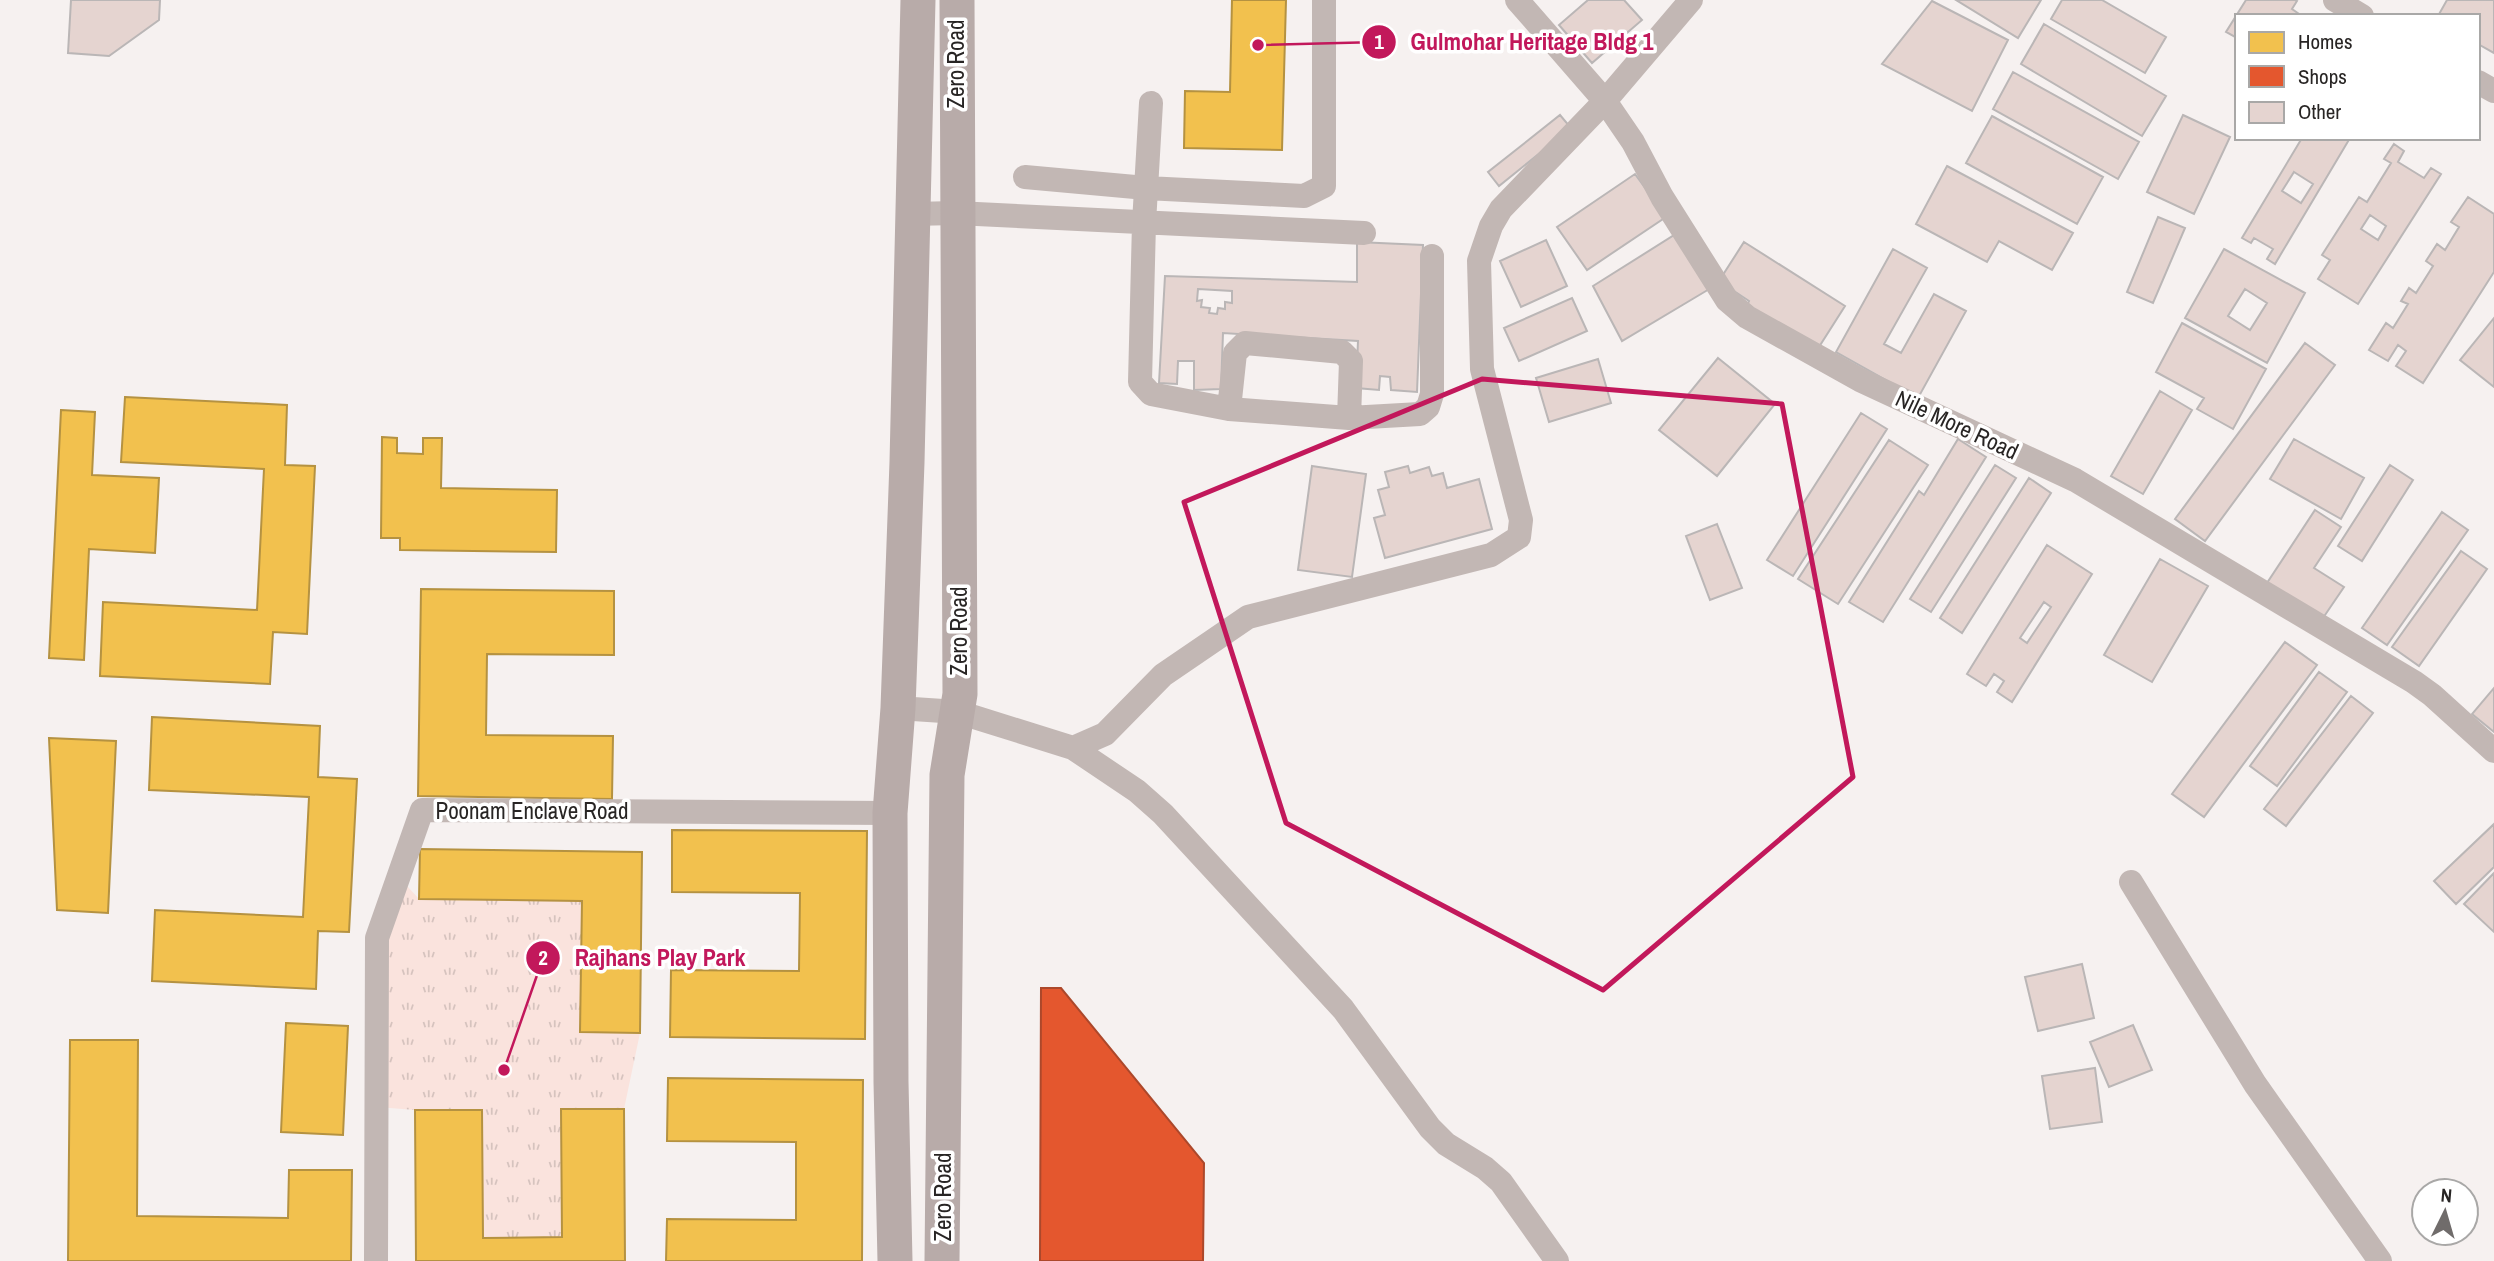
<svg xmlns="http://www.w3.org/2000/svg" width="2494" height="1261" font-family="'Archivo Narrow',sans-serif">
<defs>
<pattern id="park-tufts" width="24" height="20" patternUnits="userSpaceOnUse" patternTransform="scale(1.75)"><rect width="24" height="20" fill="#fae3dd"/><path d="M3 7l-1-3M5 7V3M7 7l1-3M15 17l-1-3M17 17v-4M19 17l1-3" fill="none" stroke="#d6c3be"/></pattern>
</defs>
<rect width="100%" height="100%" fill="#f6f1f0"/>
<!-- park -->
<path fill="url(#park-tufts)" d="M397,875l22,24 163,2 -2,131 60,1 -16,76 -63,1 1,127 -79,1 -68,-128 -38,-3v-169z"/>
<!-- homes -->
<path fill="#f2c14e" stroke="#b59241" stroke-width="2" d="M1232,0h54l-4,150 -98,-2 1,-57 45,1z
M125,397l162,8 -2,60 30,1 -8,168 -34,-2 -3,52 -170,-8 3,-74 154,8 7,-141 -143,-7z
M61,410l34,2 -3,63 67,3 -4,75 -66,-4 -5,111 -35,-2z
M382,437l15,1v15l26,1v-16h19l-1,50 116,2 -1,62 -156,-2v-12h-19z
M421,589l193,2v64l-127,-1 -1,81 127,1 -1,63 -194,-3z
M152,717l168,9 -2,51 39,2 -8,153 -31,-1 -2,58 -164,-8 3,-71 148,7 6,-120 -160,-7z
M49,738l67,3 -8,172 -51,-3z
M672,830l195,1 -2,208 -195,-2 1,-67 128,1 1,-78 -128,-1z
M420,849l222,3 -2,181 -60,-1 2,-131 -163,-2z
M286,1023l62,3 -5,109 -62,-3z
M70,1040h68l-1,176 151,2 1,-48h63l-1,91h-283z
M668,1078l195,2 -1,181h-196l1,-42 129,1v-78l-129,-1z
M561,1109h63l1,152h-209l-1,-151h67l1,128 79,-1z"/>
<!-- shops -->
<path fill="#e4572e" stroke="#ac482b" stroke-width="2" d="M1041,988h20l143,175 -1,98h-163z"/>
<!-- building -->
<path fill="#e5d4d0" stroke="#bab6b6" stroke-width="2" fill-rule="evenodd" d="M71,0h89l-1,20 -50,36 -41,-3z
M1588,0h36l18,20 -50,43 -33,-38z
M1956,0h85l-23,38z
M2062,0h40l64,37 -21,36 -94,-54z
M2246,0h49l2,1 -5,8 10,7h-65v22l-11,-6z
M2447,0h47v53l-16,-9v-28h-40z
M1932,1l76,39 -36,71 -90,-47z
M2044,24l122,72 -24,40 -121,-72z
M2013,72l126,70 -21,37 -125,-70z
M1560,115l11,13 -72,58 -11,-14z
M2183,115l47,22 -36,77 -47,-22z
M1992,116l111,61 -26,47 -111,-61z
M2302,138h48l-75,126 -8,-5 6,-10 -19,-11 -3,5 -9,-5zM2294,172l19,12 -12,19 -19,-12z
M2394,144l10,7 -6,11 26,16 7,-10 10,6 -83,130 -40,-25 12,-19 -8,-5 37,-58 8,5 24,-39 -7,-4zM2370,215l16,11 -8,14 -17,-11z
M1947,166l126,67 -21,37 -53,-29 -12,21 -71,-38z
M1635,174l31,43 -79,53 -30,-43z
M2468,197l26,17v58l-71,111 -27,-17 10,-15 -8,-6 -10,16 -19,-11 17,-27 7,5 15,-24 -7,-3 8,-13 7,5 17,-27 -7,-5 11,-17 8,6 14,-23 -8,-5z
M2158,217l27,11 -32,75 -26,-11z
M1679,232l32,56 -89,53 -29,-55z
M1546,240l21,46 -46,21 -21,-46z
M1357,242l66,3 -6,147 -26,-2 -1,-13 -10,-1 -1,14 -23,-2 2,-47 -135,-8 -2,56 -27,1v-29h-16l-1,23 -18,-1 6,-107 192,6zM1198,289l34,2v12l-7,-1v7l-7,-1 -1,6 -8,-1 1,-5 -9,-1 1,-7 -5,1z
M1744,242l101,64 -28,44 -70,-45 2,-4 -30,-20z
M1893,249l34,19 -43,76 17,9 33,-59 32,17 -48,87 -82,-46z
M2224,249l81,44 -38,70 -82,-45zM2245,289l22,14 -17,27 -22,-14z
M1572,298l15,33 -68,30 -15,-33z
M2494,318v69l-34,-27z
M2182,323l84,46 -33,60 -36,-20 7,-11 -48,-26z
M2305,343l30,22 -130,176 -30,-22z
M1718,358l57,46 -58,72 -58,-46z
M1598,359l13,44 -62,19 -13,-44z
M2160,391l32,19 -49,84 -32,-18z
M1861,413l26,16 -94,147 -26,-16z
M1958,439l28,18 -103,165 -34,-20 70,-111 5,4z
M2294,439l70,39 -23,41 -71,-40z
M1889,440l39,25 -90,139 -40,-25z
M1995,465l21,13 -85,134 -21,-13z
M2390,465l23,15 -51,81 -24,-15z
M1312,466l54,8 -14,103 -54,-7z
M1408,466l2,7 19,-6 3,9 11,-3 4,15 32,-9 13,50 -107,29 -11,-40 11,-3 -7,-25 11,-3 -4,-15z
M2029,478l22,15 -89,140 -22,-15z
M2315,510l26,17 -27,41 30,19 -21,31 -56,-35z
M2442,512l26,18 -81,115 -25,-17z
M1717,524l25,64 -32,12 -24,-64z
M2047,545l45,29 -80,128 -15,-10 7,-11 -10,-7 -8,12 -19,-12zM2044,602l7,5 -24,36 -7,-5z
M2461,551l26,18 -68,97 -27,-19z
M2160,559l48,27 -56,96 -48,-27z
M2285,642l32,23 -113,152 -32,-23z
M2319,672l28,20 -70,94 -27,-20z
M2494,688v44l-22,-18z
M2351,696l22,17 -87,113 -22,-17z
M2494,824v43l-38,37 -22,-23z
M2494,873v59l-30,-28z
M2082,964l12,54 -56,13 -13,-54z
M2133,1025l19,45 -43,17 -19,-45z
M2095,1068l7,54 -52,7 -8,-53z"/>
<g fill="none" stroke-linecap="round" stroke-linejoin="round">
<!-- street -->
<path stroke="#c2b7b4" stroke-width="24" d="M1517,0l88,101 28,41 29,55 65,103 20,17 113,63 215,100 339,202 18,13 62,56
M2335,0l27,16
M2478,82l16,9
M1151,103l-7,120 -4,159 11,12 78,15 120,9 71,-4 8,-7 4,-13v-138
M1025,177l121,11 158,8 20,-10v-186
M912,214l44,-1 408,20
M1229,409l6,-56 10,-10 97,9 9,9 -2,57
M898,708l60,4 115,36 64,43 26,23 180,195 87,119 16,16 39,24 16,14 56,79
M1073,748l32,-14 58,-59 85,-58 243,-62 28,-18 2,-17 -39,-151 -3,-108 12,-35 10,-17 104,-108 86,-101
M2131,882l124,202 125,177
M376,1261l1,-323 45,-128 468,3"/>
<!-- secondary -->
<path stroke="#b8aba9" stroke-width="35" d="M895,1261l-4,-179 -1,-269 8,-105 9,-246 11,-462
M942,1261l5,-486 13,-81 -3,-694"/>
</g>
<!-- marked area -->
<path fill="none" stroke="#c2185b" stroke-width="5" stroke-linejoin="round" d="M1482,379l300,25 71,373 -250,213 -317,-167 -102,-321z"/>
<g text-anchor="middle" stroke-width="7" stroke-linejoin="round" paint-order="stroke">
<!-- street labels -->
<g font-size="23" fill="#282524" stroke="#fff">
<text transform="translate(956 64) rotate(-90)" y="8">Zero Road</text>
<text transform="translate(1957 425) rotate(25)" y="8">Nile More Road</text>
<text transform="translate(959 631) rotate(-90)" y="8">Zero Road</text>
<text x="532" y="819">Poonam Enclave Road</text>
<text transform="translate(943 1197) rotate(-90)" y="8">Zero Road</text>
</g>
</g>
<!-- callouts -->
<path fill="none" stroke="#c2185b" stroke-width="2.5" d="M1258 45L1379 42M504 1070L543 958"/>
<g fill="#c2185b" stroke="#fff" stroke-width="2.5">
<circle cx="1258" cy="45" r="7"/>
<circle cx="504" cy="1070" r="7"/>
<circle cx="1379" cy="42" r="18"/>
<circle cx="543" cy="958" r="18"/>
</g>
<g font-size="21" text-anchor="middle" font-weight="bold" fill="#fff">
<text x="1379" y="49">1</text>
<text x="543" y="965">2</text>
</g>
<g font-size="24" text-anchor="middle" font-weight="bold" fill="#c2185b" stroke="#fff" stroke-width="7" stroke-linejoin="round" paint-order="stroke">
<text x="1532" y="50">Gulmohar Heritage Bldg 1</text>
<text x="660" y="966">Rajhans Play Park</text>
</g>
<!-- legend -->
<rect x="2235" y="14" width="245" height="126" fill="#ffffff" stroke="#a9a8a7" stroke-width="2"/>
<rect x="2249" y="32" width="35" height="21" fill="#f2c14e" stroke="#a9a8a7" stroke-width="2"/>
<text x="2298" y="49" font-size="21" fill="#282524">Homes</text>
<rect x="2249" y="66" width="35" height="21" fill="#e4572e" stroke="#a9a8a7" stroke-width="2"/>
<text x="2298" y="84" font-size="21" fill="#282524">Shops</text>
<rect x="2249" y="102" width="35" height="21" fill="#e5d4d0" stroke="#a9a8a7" stroke-width="2"/>
<text x="2298" y="119" font-size="21" fill="#282524">Other</text>
<!-- north arrow -->
<g transform="translate(2445 1212) rotate(5)"><circle r="33" fill="#ffffff" stroke="#a9a8a7" stroke-width="2"/>
<path d="M0-5L12 26L0 18L-12 26Z" fill="#706c6b"/>
<text y="-10" font-size="19" font-weight="bold" text-anchor="middle" fill="#282524">N</text>
</g>
</svg>
